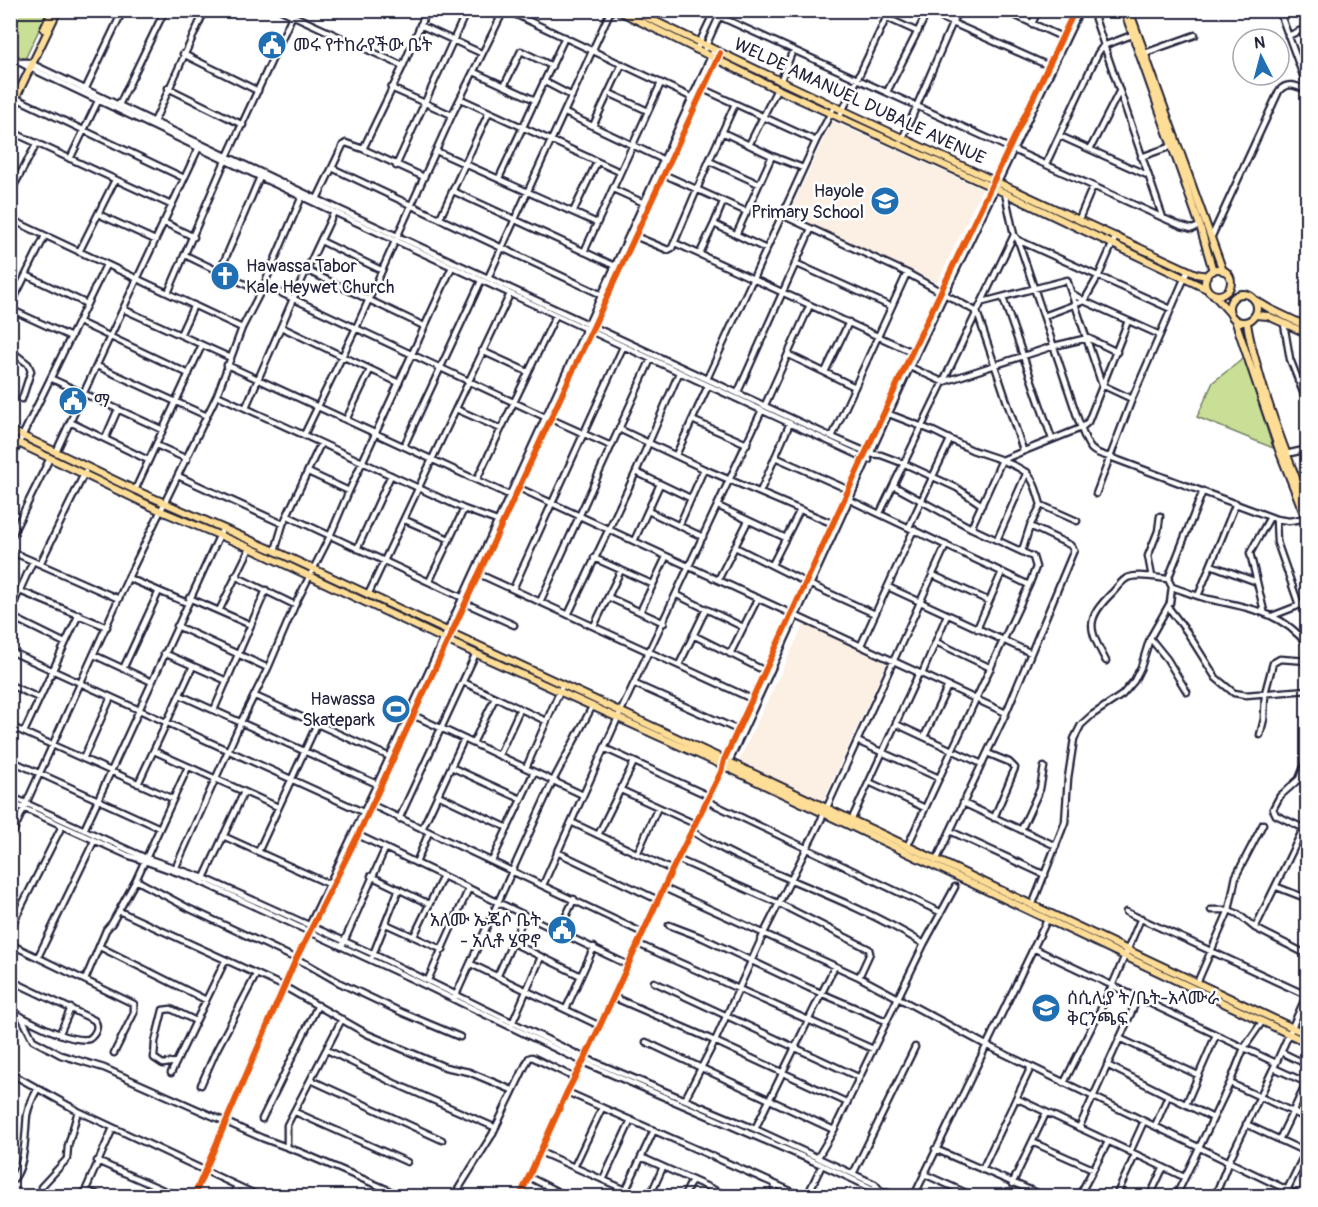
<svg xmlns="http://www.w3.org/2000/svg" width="1318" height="1207" font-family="Pangolin,'Noto Sans Ethiopic',sans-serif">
<rect width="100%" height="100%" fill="#fff"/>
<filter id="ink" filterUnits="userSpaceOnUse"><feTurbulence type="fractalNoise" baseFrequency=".0167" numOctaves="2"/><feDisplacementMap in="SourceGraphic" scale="12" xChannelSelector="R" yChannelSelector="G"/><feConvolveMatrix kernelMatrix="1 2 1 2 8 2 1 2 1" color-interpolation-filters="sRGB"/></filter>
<g filter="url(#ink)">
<!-- built -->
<path fill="#fcefe4" d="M832,121l150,68 -45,94 -148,-69z
M804,624l83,38 -64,139 -84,-40z"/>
<!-- green -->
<path fill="#c9df95" stroke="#768068" stroke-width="1.5" d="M13,11h35l-23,48 -14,-7v-38z
M1244,358l29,90 -76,-31 16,-35z"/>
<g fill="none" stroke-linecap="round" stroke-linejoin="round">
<!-- minor casing -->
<g stroke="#22223b" stroke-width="9">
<path id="minor" d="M281,10l122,56
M506,10l187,88
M1003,10l61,28
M1092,10l71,208
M1279,10l29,79
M928,12l121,54
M714,14l467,212 11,3 8,-3
M887,18l31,14
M1032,24l6,-14
M420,25l61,28
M1288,36l20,-9
M705,48l17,-38
M696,50l19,-40
M1145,53l50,-18
M183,54l75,37
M10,57l20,11 304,144 535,248
M22,62h6l289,137 515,238 39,17 10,1 24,9 52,24 25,17
M474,72l61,28
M545,82l27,14
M780,82l13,-32
M504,86l17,-35 31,15
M168,88l75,37
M391,88l61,27
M703,89l113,52
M85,90l38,-80
M887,92l41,-81
M609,93l39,18
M16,98l168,80
M461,99l159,73
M119,105l46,-95
M565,113l99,47
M839,118l51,-108
M154,122l51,-112
M593,126l29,-62
M10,131l161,74
M722,132l50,24 31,12
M1060,136l87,39
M902,140l56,-130
M749,145l28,-56
M363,149l40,-83 24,-56
M1090,149l29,-57
M436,151l161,72
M1141,157l31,-11
M70,159l28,-58
M709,161l50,23
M1046,164l52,-111 5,-7 29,-11
M396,166l71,-156
M332,168l270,127
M663,174l84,38
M499,178l66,-141
M613,189l31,14
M453,191l162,75
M10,193l27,-50
M1005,193l9,42 4,5 63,188c8,20 8,24 29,29l166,62 13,2 19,-3
M317,199l26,-54 3,-2 17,6 61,28
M573,212l24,-50
M98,214l57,26
M782,215l125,58 70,39 46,138
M440,218l49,-106
M10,219l232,109
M1079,219l14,-33
M163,222l31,15
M714,224l9,-22
M736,235l36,-79
M635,236l33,14 4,-2 37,-87 26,-57
M1211,238l68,-147c8,-10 18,-5 29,0
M1018,240l153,69
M321,241l60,29
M675,243l237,109
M79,252l36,-72
M584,252l77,-169
M700,253l14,-29 52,25
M185,255l76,37
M795,263l95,43
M220,271l40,-94
M308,271l116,55
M26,275l61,29
M488,278l123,-268
M264,285l281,132
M168,293l57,-132 70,-151
M1073,294l11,7 76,34
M1003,298l49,141
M983,302l84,-22 35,105 30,14
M10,307l35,-71
M10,309l61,28
M123,309l108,49
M1044,316l40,-15 15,-26 17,-39
M79,322l110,52
M1284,324l6,35 18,46
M281,327l118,56
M180,335l14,-30
M10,350l18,14 3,7 -9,28
M482,351l46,21
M789,355l66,32
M227,365l282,130
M97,366l110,50
M910,367l33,15 111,-36 34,-8 29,14
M825,372l24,-50
M52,379l111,51
M707,379l109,-238 18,-34
M1298,381l10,-3
M738,392l73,-163
M217,395l247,114 33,12
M765,405l45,-100
M246,407l47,-108 41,-87
M456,409l45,20
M889,414l44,17 39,19 30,10 79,-32 7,-6 40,-101
M551,419l60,27
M346,420l24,-50
M692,420l55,24
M70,422l78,38
M619,429l85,40 132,56
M304,435l52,-107 96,-213 52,-105
M832,437l75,-164
M105,439l13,-30
M156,445l31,14
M404,446l77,-165
M56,452l143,-305
M1286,454l22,-5
M676,455l32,-69
M775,457l74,33
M1002,460l-31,68 62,29 3,10 -7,18
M10,461l96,-196
M1003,461c28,10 30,16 38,44l-11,21
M308,472l41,19
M636,472l54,26
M178,476l105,48
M477,479l79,-164
M894,486l77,42
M519,488l487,225
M135,490l67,-145
M760,492l30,-69
M1096,494l36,-95 56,-129
M850,500l179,85 -122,262
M1041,505l36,16
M718,506l68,32
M648,511l55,26
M880,513l134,-278
M288,516l173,81
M1276,519l1,23 22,63
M405,520l44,19
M679,526l25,-57
M909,527l41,-87
M10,539l40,-81
M997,540l30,-68
M634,541l26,-57
M735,547l76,38 64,29
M357,549l34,-74
M10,551l109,48
M275,551l8,-27 38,-81
M594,558l58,26
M40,564l45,-92
M772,565l28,-55
M1211,565l46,17
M479,574l275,126
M933,575l56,26
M235,576l60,29
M1152,577l-4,-21 10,-25 2,-15
M128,578l59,25
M718,580l30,-59
M429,582l35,-73
M888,587l143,66
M1172,587c12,4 24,9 36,12 38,8 76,13 100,47
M513,589l110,-242
M20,591l87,36
M368,595l142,-301
M677,595l66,32
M1198,596l38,-93
M608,597l56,26
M189,598l62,27
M540,602l111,-243
M465,603l49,22
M1168,607l19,25 29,46 18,15 12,2 62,-5
M219,611l31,-63
M1264,611l-14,-58 20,-36
M10,612l23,-51
M640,612l26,-55
M568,615l68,-143 43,-99
M10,616l55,27
M1272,616l36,-14
M177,626l91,42
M594,626l27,-56
M977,629l25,-57
M693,635l72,36
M1150,638l17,21 20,33
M936,642l55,26
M861,645l53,-116
M10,651l353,161
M164,653l63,28
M730,654l28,-56
M94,655l58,27
M1106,661c-17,-32 -22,-41 7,-69 5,-5 10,-14 17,-15 12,-3 26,1 38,2
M679,665l27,-56
M123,669l36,-78
M922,674l25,-59
M463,682l83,39
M635,684l103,46
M10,685l29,13
M180,695l197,89
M255,696l133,60
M214,710l52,-120
M411,714l172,81
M896,724l86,40
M10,726l163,73
M24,732l55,-118
M1260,735l4,-16 1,-26 8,-30 7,-4 28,2
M924,737l24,-51
M857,741l82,37
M473,743l22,-45
M604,748l105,48
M154,751l124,56
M987,753l22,9 6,6 -21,50
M499,755l21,-46
M83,759l28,-62
M10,760l150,68
M728,764l182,-397 170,-357
M451,767l70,32
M526,768l36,-82
M869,782l56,26
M138,784l55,-118
M621,790l74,34
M438,795l70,33
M10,796l136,62 58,20 169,76 212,104 170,71 120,55 4,5
M707,801l233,111
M10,802l117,53 66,23 219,101 171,83 239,103 49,23 8,1
M963,803l93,43
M370,804l273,129
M399,819l77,-166
M851,821l68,-148
M571,822l101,48
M1303,828l-27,-13 -3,-6 7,-13 19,-17 9,-22
M422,829l42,-90
M84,830l137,-298
M1021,830l19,-41 4,-22
M692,831c28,19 59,32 90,45 48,20 97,40 142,68
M950,831l95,44
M358,835l270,130
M598,835l36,-73
M223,836l106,48
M10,839l118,-261 89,-183 25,-67 22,-43 39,-91
M258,852l59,-128
M557,852l101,48
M637,854l21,-47
M677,859l103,45 89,45 1,4 -11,24
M492,861l42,-89
M936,861l70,-148 68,-163 -4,-5 -40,-19 -8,25
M416,863l13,-31
M175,869l66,-147 27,-54 27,-63 35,-69 19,-45 103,-224
M371,876l58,28
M136,880l52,28 119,56 33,19 61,29 59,25
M203,880l41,-88
M543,885l77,-172 142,-303
M1277,887l31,12
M664,888l195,89 127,68 314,151
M1032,906l33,-84 3,-44 6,-39 7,-14 11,-10 30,-20 12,-14 7,-14 9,-29 20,-35 2,-16 -4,-8 35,-88
M1211,910h18l9,4 17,14 53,27
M119,911l166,76 82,47 78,33 24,5 43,18
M1126,912l180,83
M386,924l57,26
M669,925l34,13 106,50 77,33
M1255,928l53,-109
M10,929l52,-103
M309,931v-5l68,-142 337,-734
M559,931l15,-32
M414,936l29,-60
M513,943l68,33
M10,944l124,60v9l-20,40
M343,944l42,-95
M638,944l235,105
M100,947l106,53
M1033,948l243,115
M38,957l56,-116
M372,957l27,-68
M471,964l129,62
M497,977l28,-62
M10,980l84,40c6,6 1,15 -5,19 -21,4 -59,-19 -79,-28
M85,980l21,-50 6,-7 24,-43 52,-113
M428,980l41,-92
M654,982l204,95
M1197,983l32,-73 7,-34 27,-52
M455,997l98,-216 39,-74
M613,997l95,41 138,64
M566,1009l28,-62
M21,1016l12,24 28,15 43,13 158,70 38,14 86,37 14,7
M512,1024l29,-67
M60,1033l11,-25
M1119,1038l79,37
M646,1042l188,88
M327,1050l67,33 100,44
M1281,1052l27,13
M176,1062l-13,2 -9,-6 1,-16 8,-32 8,-1 25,12
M1107,1065l106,53
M1274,1068l33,15
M10,1073l68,38 181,85
M171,1073l54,-112
M311,1080l131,60
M1064,1083l48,-97 29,-68
M1230,1083l78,36
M201,1085l15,-34 40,-76
M567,1092l235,104
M1016,1098l168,79
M685,1099l30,-58 49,-108 60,-119 122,-269
M1186,1104l30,-69
M295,1112l112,50
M262,1119l56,-114
M1246,1124l62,29
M1155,1126l13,-30
M1079,1128l59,-130
M755,1129l80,-163
M1279,1140l29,-60
M1032,1142l61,27
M287,1147v-22l55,-106
M935,1149l109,47
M540,1152l86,38
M1130,1152l14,-31
M641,1157l87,39
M818,1157l16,-27 90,-186 31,-57
M97,1161l80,35
M574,1167l28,-59
M1298,1167l10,5
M982,1170l49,-103
M853,1174l62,-127
M924,1174l49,22
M529,1177l37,19
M603,1180l28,-60
M10,1182c16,-10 15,-50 17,-67 2,-10 6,-18 11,-27
M1012,1184l34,-71
M41,1187l26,-28 1,-13 10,-35
M877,1189l19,7
M10,1190l4,6
M86,1190l14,6
M1287,1190l21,-43
M83,1196l30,-68
M194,1196l102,-237 62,-124 359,-778
M232,1196l5,-10
M454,1196l38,-61 37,-77 3,-1 43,21
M520,1196l47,-104 18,-34 87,-188 49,-98 3,-12 188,-408 163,-342
M623,1196l31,-66
M650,1196l13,-29
M684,1196l8,-16
M771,1196l5,-11
M807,1196l15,-31
M914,1196l133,-276
M1079,1196l29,-54
M1116,1196l19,-41
M1150,1196l13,-28
M1176,1196l54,-113 14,-35 18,-26
M1215,1196l14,-35 47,-98 32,-71"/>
</g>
<!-- major casing -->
<g stroke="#22223b" stroke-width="10">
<path id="major" d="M617,10l160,79 228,104 202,96
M632,10c187,91 376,177 564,264l11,2
M1124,10l76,216 13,45
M1129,10l94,261
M44,29l9,-19
M10,110l48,-100
M1205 282a13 13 0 1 1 26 0a13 13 0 1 1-26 0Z
M1229 308a14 14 0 1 1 28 0a14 14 0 1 1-28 0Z
M1214,295l15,17
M1255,300l15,9 38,18
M1255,315l13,1 40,18
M1235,320l45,133 28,71
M1247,322c2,18 8,36 13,54 13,45 30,88 48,132
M10,430l125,60 140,61 454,211 579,273
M10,439l151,72 89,37 198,93 274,124 586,278"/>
</g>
<!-- minor -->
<use href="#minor" stroke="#fff" stroke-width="4.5"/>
<!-- major -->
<use href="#major" stroke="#fedd96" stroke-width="6"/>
<!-- cycleway casing -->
<g stroke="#fff" stroke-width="10">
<path id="cycleway" d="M194,1196l102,-237 62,-124 362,-782
M520,1196l47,-104 18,-34 87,-188 49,-98 3,-12 188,-408 163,-342"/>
</g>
<!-- cycleway -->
<use href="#cycleway" stroke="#e8590c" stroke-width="6"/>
</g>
</g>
<!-- icons -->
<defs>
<g id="civic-disc" transform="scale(1.5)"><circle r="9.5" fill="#1f6fb2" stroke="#fff"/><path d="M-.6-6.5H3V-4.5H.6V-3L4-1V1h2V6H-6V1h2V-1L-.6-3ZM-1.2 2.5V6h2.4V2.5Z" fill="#fff"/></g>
<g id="school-disc" transform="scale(1.5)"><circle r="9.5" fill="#1f6fb2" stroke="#fff"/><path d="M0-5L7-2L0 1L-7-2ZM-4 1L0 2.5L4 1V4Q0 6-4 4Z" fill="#fff"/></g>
<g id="church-disc" transform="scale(1.5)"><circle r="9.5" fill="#1f6fb2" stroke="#fff"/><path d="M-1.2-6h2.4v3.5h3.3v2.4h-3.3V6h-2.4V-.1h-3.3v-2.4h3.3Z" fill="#fff"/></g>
<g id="stadium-disc" transform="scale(1.5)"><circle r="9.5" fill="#1f6fb2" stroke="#fff"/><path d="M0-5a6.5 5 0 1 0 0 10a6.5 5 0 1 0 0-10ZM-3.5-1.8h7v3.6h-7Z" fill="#fff"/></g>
</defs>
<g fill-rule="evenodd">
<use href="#civic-disc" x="272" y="45"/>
<use href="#school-disc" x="885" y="201"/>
<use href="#church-disc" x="225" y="276"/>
<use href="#civic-disc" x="73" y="401"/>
<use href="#stadium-disc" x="396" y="709"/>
<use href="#civic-disc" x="562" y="930"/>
<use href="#school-disc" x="1046" y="1008"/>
</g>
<g text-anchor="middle" stroke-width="5" stroke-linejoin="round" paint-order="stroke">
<!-- poi labels -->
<g font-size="18" fill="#22223b" stroke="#fff" text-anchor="start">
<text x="293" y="51">መሩ የተከራየችው ቤት</text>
<text x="864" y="197" text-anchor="end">Hayole<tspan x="864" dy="21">Primary School</tspan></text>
<text x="246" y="272">Hawassa Tabor<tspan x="246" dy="21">Kale Heywet Church</tspan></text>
<text x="94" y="407">ማ</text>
<text x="375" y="705" text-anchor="end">Hawassa<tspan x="375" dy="21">Skatepark</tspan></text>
<text x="541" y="926" text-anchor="end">አለሙ ኤጄሶ ቤት<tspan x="541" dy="21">- አሊቶ ሄዋኖ</tspan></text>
<text x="1067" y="1004">ሰሲሊያ ት/ቤት-አላሙራ<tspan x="1067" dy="21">ቅርንጫፍ</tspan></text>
</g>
<!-- street labels -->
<g font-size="18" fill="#22223b" stroke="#fff">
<text transform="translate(860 101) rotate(25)" y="6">WELDE AMANUEL DUBALE AVENUE</text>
</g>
</g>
<!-- margin -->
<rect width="1318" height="1207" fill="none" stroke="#fff" stroke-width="36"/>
<rect x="18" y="18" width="1282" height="1171" fill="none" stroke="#22223b" stroke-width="2" filter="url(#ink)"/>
<!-- north arrow -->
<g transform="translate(1261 57) rotate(354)"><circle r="28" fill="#ffffff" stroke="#a7a7b1" stroke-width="1.5"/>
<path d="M0-4.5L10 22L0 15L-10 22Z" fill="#1f6fb2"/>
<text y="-9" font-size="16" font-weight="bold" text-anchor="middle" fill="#22223b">N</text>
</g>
</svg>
